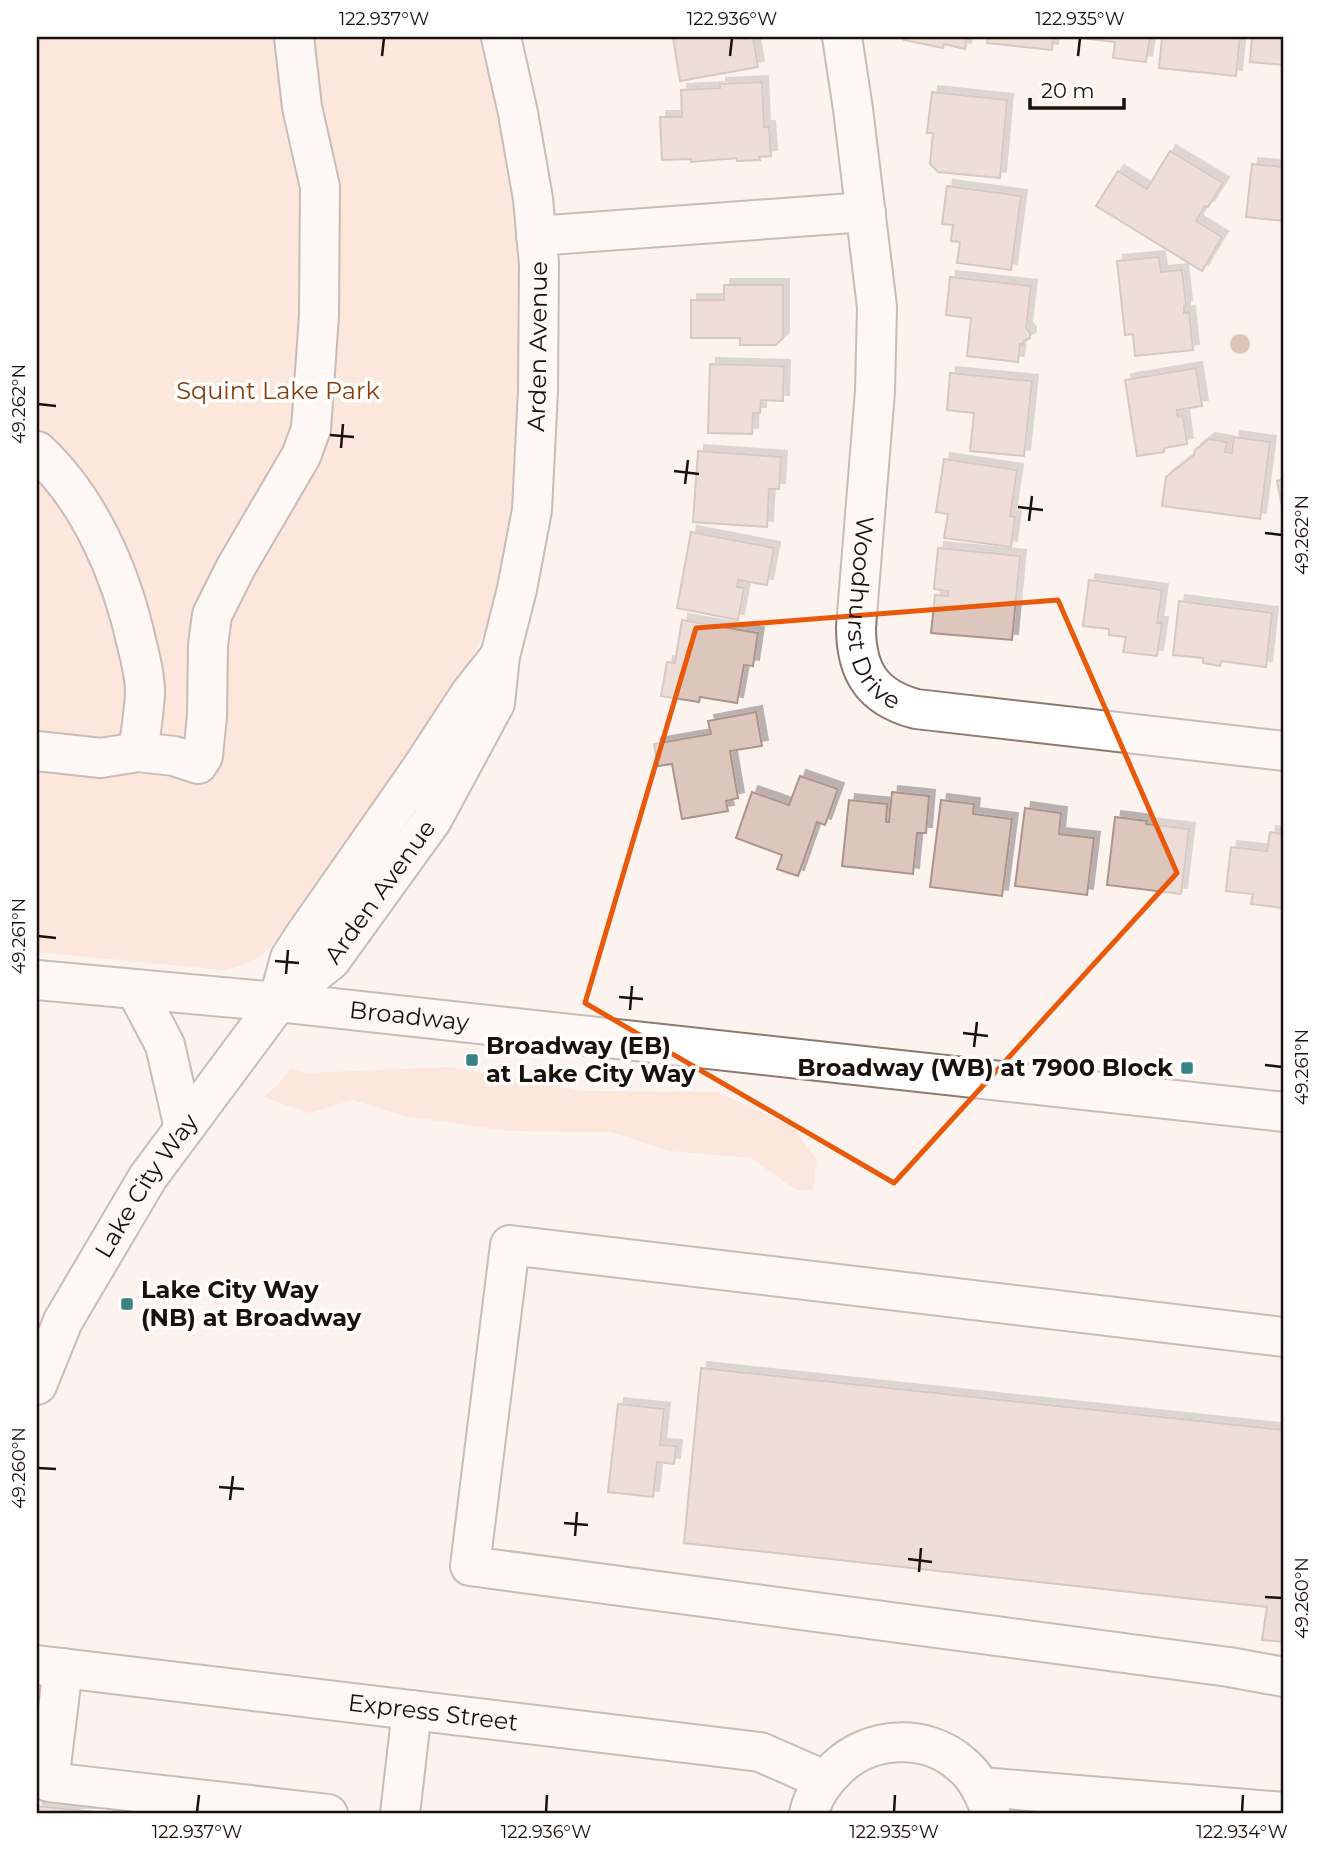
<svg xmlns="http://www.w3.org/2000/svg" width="1321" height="1851" font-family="Montserrat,sans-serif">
<defs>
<filter id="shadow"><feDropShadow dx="6" dy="-6" stdDeviation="0" flood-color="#0004"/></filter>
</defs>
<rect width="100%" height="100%" fill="#fcf2ee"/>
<!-- green -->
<path fill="#fdd9c8" d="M37,37h444l7,24 24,140 7,65 -1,194 -6,62 -11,54 -14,50 -23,49 -32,55 -162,218c-15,13 -28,19 -47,22l-186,-18z
M449,1067l135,24 133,1 75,34 25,34 -4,30h-17l-45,-32 -82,-7 -58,-19 -102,-1 -105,-15 -51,-16 -44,13 -46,-16 15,-12 13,-17 16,5z"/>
<!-- building -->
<path fill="#ddc6bb" stroke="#ab958b" stroke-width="2" filter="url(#shadow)" d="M673,37h71v2l9,-2 5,30 -78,14z
M904,37h63l-2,12 -21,-5 -1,4 -39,-8z
M988,37h65l-1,13 -65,-7z
M1072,37h78l-4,25 -33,-4 2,-16z
M1162,37h78l-4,39 -77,-8z
M1252,37h32v28l-34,-3z
M762,82l2,45h5l2,29 -12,1 1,3 -23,1v-3l-46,4v-3l-29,1 -2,-43h22l-1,-27 39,-2v-4z
M932,92l75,8 -7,78 -62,-6 -8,-8 3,-31h-6z
M1170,151l53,32 -15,24 -3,-1 -9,15 26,16 -20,34 -106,-65 22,-35 29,18z
M1252,164l32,3v54l-38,-4z
M947,186l74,10 -10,74 -54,-7 3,-21 -9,-1 2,-16 -11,-1z
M1159,257l2,15 21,-2 4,36h-2v7l5,-1 4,38 -58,6 -2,-22 -8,1 -8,-74z
M950,277l81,9 -5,42 4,5v5l-6,3 -1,3h-3l-2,18 -51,-6 4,-38 -25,-3z
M724,285h59v53l-7,7h-36v-7h-49v-38h33z
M710,364l74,2 -1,35 -22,-1 -1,13h-7l-1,21 -44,-1z
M1196,368l6,38 -25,4 1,7 5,-1 4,28 -23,4v4l-27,4 -12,-76z
M950,373l82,8 -8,75 -54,-5 4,-38 -27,-3z
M1234,437l36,5 -10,77 -98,-13 4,-29 28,-22 1,-5 14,-11 18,3 -2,10 7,1z
M698,451l83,6 -2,32h-10l-2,38 -74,-5z
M944,459l73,11 -7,46 5,1 -4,30 -67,-9 4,-24 -12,-2z
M1284,479v38l-7,-36z
M691,532l83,16 -7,37 -29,-5 -1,7 7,1 -6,32 -61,-12z
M938,548l82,8 -8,84 -81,-7 4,-38 13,1v-5l-14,-2z
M1089,580l73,10 -5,33h5l-5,33 -34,-4 3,-15 -17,-2v-6l-26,-3z
M1179,601l93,12 -6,54 -45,-6 -1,5 -17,-3v-5l-30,-3z
M682,620l76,13 -5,33 -9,-1 -7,38 -37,-6 -1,5 -38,-6 6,-34 8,1z
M756,712l6,34 -32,5 8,47 -12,3 2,10 -46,8 -10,-55 -14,2 -4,-22 57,-10 -3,-13z
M800,776l38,13 -13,36 -8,-3 -19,54 -21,-7 5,-14 -46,-17 16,-46 37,13z
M892,792l37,4 -3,37h-9l-4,41 -71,-8 7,-66 38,4 -1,18h3z
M941,800l33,4 -1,10 39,5 -10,77 -72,-9z
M1025,808l36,5 -2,21 35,4 -7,57 -72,-9z
M1115,817l32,4 -1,3 43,5 -8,65 -74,-9z
M1270,832l14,2v74l-33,-4 2,-10 -27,-3 5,-44 36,4z
M701,1368l583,62v212l-22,-2 5,-33 -583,-64z
M618,1404l46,5 -4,36 16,1 -2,18 -17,-2 -4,35 -45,-5z
M37,1806l80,8h-80z"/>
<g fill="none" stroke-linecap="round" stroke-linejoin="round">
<!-- minor casing -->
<g stroke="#8e7970" stroke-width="42">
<g id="minor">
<path id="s1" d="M842,37l11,72 24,198 -2,84 -19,236c0,45 16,70 60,82l368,42"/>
<path d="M536,236l330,-24"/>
<path d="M37,451c53,49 85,124 100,194 4,15 8,32 8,48 -1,19 -4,39 -7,59l-37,6 -64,-7"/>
<path d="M138,752l36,4 24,8 5,-8 4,-40 1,-71 4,-30 24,-48 65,-111 10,-27 8,-114 1,-128 -18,-80 -8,-70"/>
<path id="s2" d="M37,980l241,22 1006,110"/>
<path d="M136,990l29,55 19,83"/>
<path d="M278,1002l12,-44 15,-23 116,-166 49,-75 30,-38"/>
<path d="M1284,1337l-774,-92 -40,321 759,101 55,10"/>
<path id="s3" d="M37,1385l26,-64 85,-144 130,-175 53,-42 101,-140 63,-117 5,-47 17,-67 15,-79 6,-119 1,-127 -6,-65 -15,-86 -17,-76"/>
<path id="s4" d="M37,1665l723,87 64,28"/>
<path d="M63,1668l-14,114 279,32"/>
<path d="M981,1787l303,25"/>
<path d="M400,1814l12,-104"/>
<path d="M809,1814c3,-17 15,-34 28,-46 33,-32 89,-35 124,-4 15,12 22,28 29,45"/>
</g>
</g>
<!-- minor -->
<use href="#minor" stroke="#fff" stroke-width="38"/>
</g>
<!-- trees -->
<circle fill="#bc8e72" cx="1240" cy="344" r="10"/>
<!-- marked area -->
<path d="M0 0H1321V1851H0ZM1058,600l119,273 -283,310 -309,-180 111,-375z" fill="#fcf2ee" fill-opacity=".55" fill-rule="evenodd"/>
<path fill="none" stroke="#e8590c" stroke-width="5" stroke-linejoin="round" d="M1058,600l119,273 -283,310 -309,-180 111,-375z"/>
<!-- ticks -->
<path fill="none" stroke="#19110d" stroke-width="2.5" d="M382,56l2,-18M730,56l2,-18M1078,56l2,-18M38,404l18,2M330,435l24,2M341,448l2,-24M674,471l25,3M685,484l3,-24M1018,507l25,3M1029,521l3,-25M1265,533l17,2M38,936l18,2M275,961l24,2M286,974l2,-24M619,997l24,2M630,1010l2,-24M963,1033l25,3M974,1047l3,-25M1265,1065l17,2M38,1468l18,1M219,1487l25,2M230,1500l3,-24M564,1523l24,2M575,1536l2,-24M908,1559l24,3M919,1572l2,-24M1265,1597l17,1M197,1812l2,-17M546,1812l1,-17M894,1812l1,-17M1242,1812l1,-17"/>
<!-- markers -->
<g fill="#398283" stroke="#fff" stroke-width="2.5">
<rect x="465" y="1053" width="14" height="14" rx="3.5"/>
<rect x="1180" y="1061" width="14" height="14" rx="3.5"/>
<rect x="120" y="1297" width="14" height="14" rx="3.5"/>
</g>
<g text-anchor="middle" stroke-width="7" stroke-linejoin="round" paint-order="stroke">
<!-- street labels -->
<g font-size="24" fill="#19110d" stroke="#fff">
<text dy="8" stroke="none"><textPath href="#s3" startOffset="1188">Arden Avenue</textPath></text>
<text dy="8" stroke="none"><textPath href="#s1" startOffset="584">Woodhurst Drive</textPath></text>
<text dy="8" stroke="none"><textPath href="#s3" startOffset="606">Arden Avenue</textPath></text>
<text dy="8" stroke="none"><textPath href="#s2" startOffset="374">Broadway</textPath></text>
<text dy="8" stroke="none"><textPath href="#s3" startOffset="228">Lake City Way</textPath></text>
<text dy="8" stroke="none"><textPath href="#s4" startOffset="399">Express Street</textPath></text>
</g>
<!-- park labels -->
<g font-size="24" fill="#883d0d" stroke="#fff">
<text x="278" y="399">Squint Lake Park</text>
</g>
<!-- poi labels -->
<g font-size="24" font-weight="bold" fill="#19110d" stroke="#fff" text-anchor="start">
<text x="486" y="1054">Broadway (EB)<tspan x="486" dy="28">at Lake City Way</tspan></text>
<text x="1173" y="1076" text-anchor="end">Broadway (WB) at 7900 Block</text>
<text x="141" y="1298">Lake City Way<tspan x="141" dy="28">(NB) at Broadway</tspan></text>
</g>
</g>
<!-- border -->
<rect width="1321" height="1851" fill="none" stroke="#ffffff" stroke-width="77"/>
<!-- scale -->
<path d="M1030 98v10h94v-10" fill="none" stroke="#19110d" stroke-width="3.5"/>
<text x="1041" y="98" font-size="21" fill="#19110d" stroke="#ffffff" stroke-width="5" paint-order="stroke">20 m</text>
<rect x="38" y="38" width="1244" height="1774" fill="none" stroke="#19110d" stroke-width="2.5"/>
<g font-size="18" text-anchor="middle" fill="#19110d">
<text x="384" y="25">122.937°W</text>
<text x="732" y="25">122.936°W</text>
<text x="1080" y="25">122.935°W</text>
<text transform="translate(19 404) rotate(-90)" y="6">49.262°N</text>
<text transform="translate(1302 535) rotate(-90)" y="6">49.262°N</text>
<text transform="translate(19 936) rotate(-90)" y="6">49.261°N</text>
<text transform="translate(1302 1067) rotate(-90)" y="6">49.261°N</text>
<text transform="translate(19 1468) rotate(-90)" y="6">49.260°N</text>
<text transform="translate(1302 1598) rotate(-90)" y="6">49.260°N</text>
<text x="197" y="1838">122.937°W</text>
<text x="546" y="1838">122.936°W</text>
<text x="894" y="1838">122.935°W</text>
<text x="1242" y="1838">122.934°W</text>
</g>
</svg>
